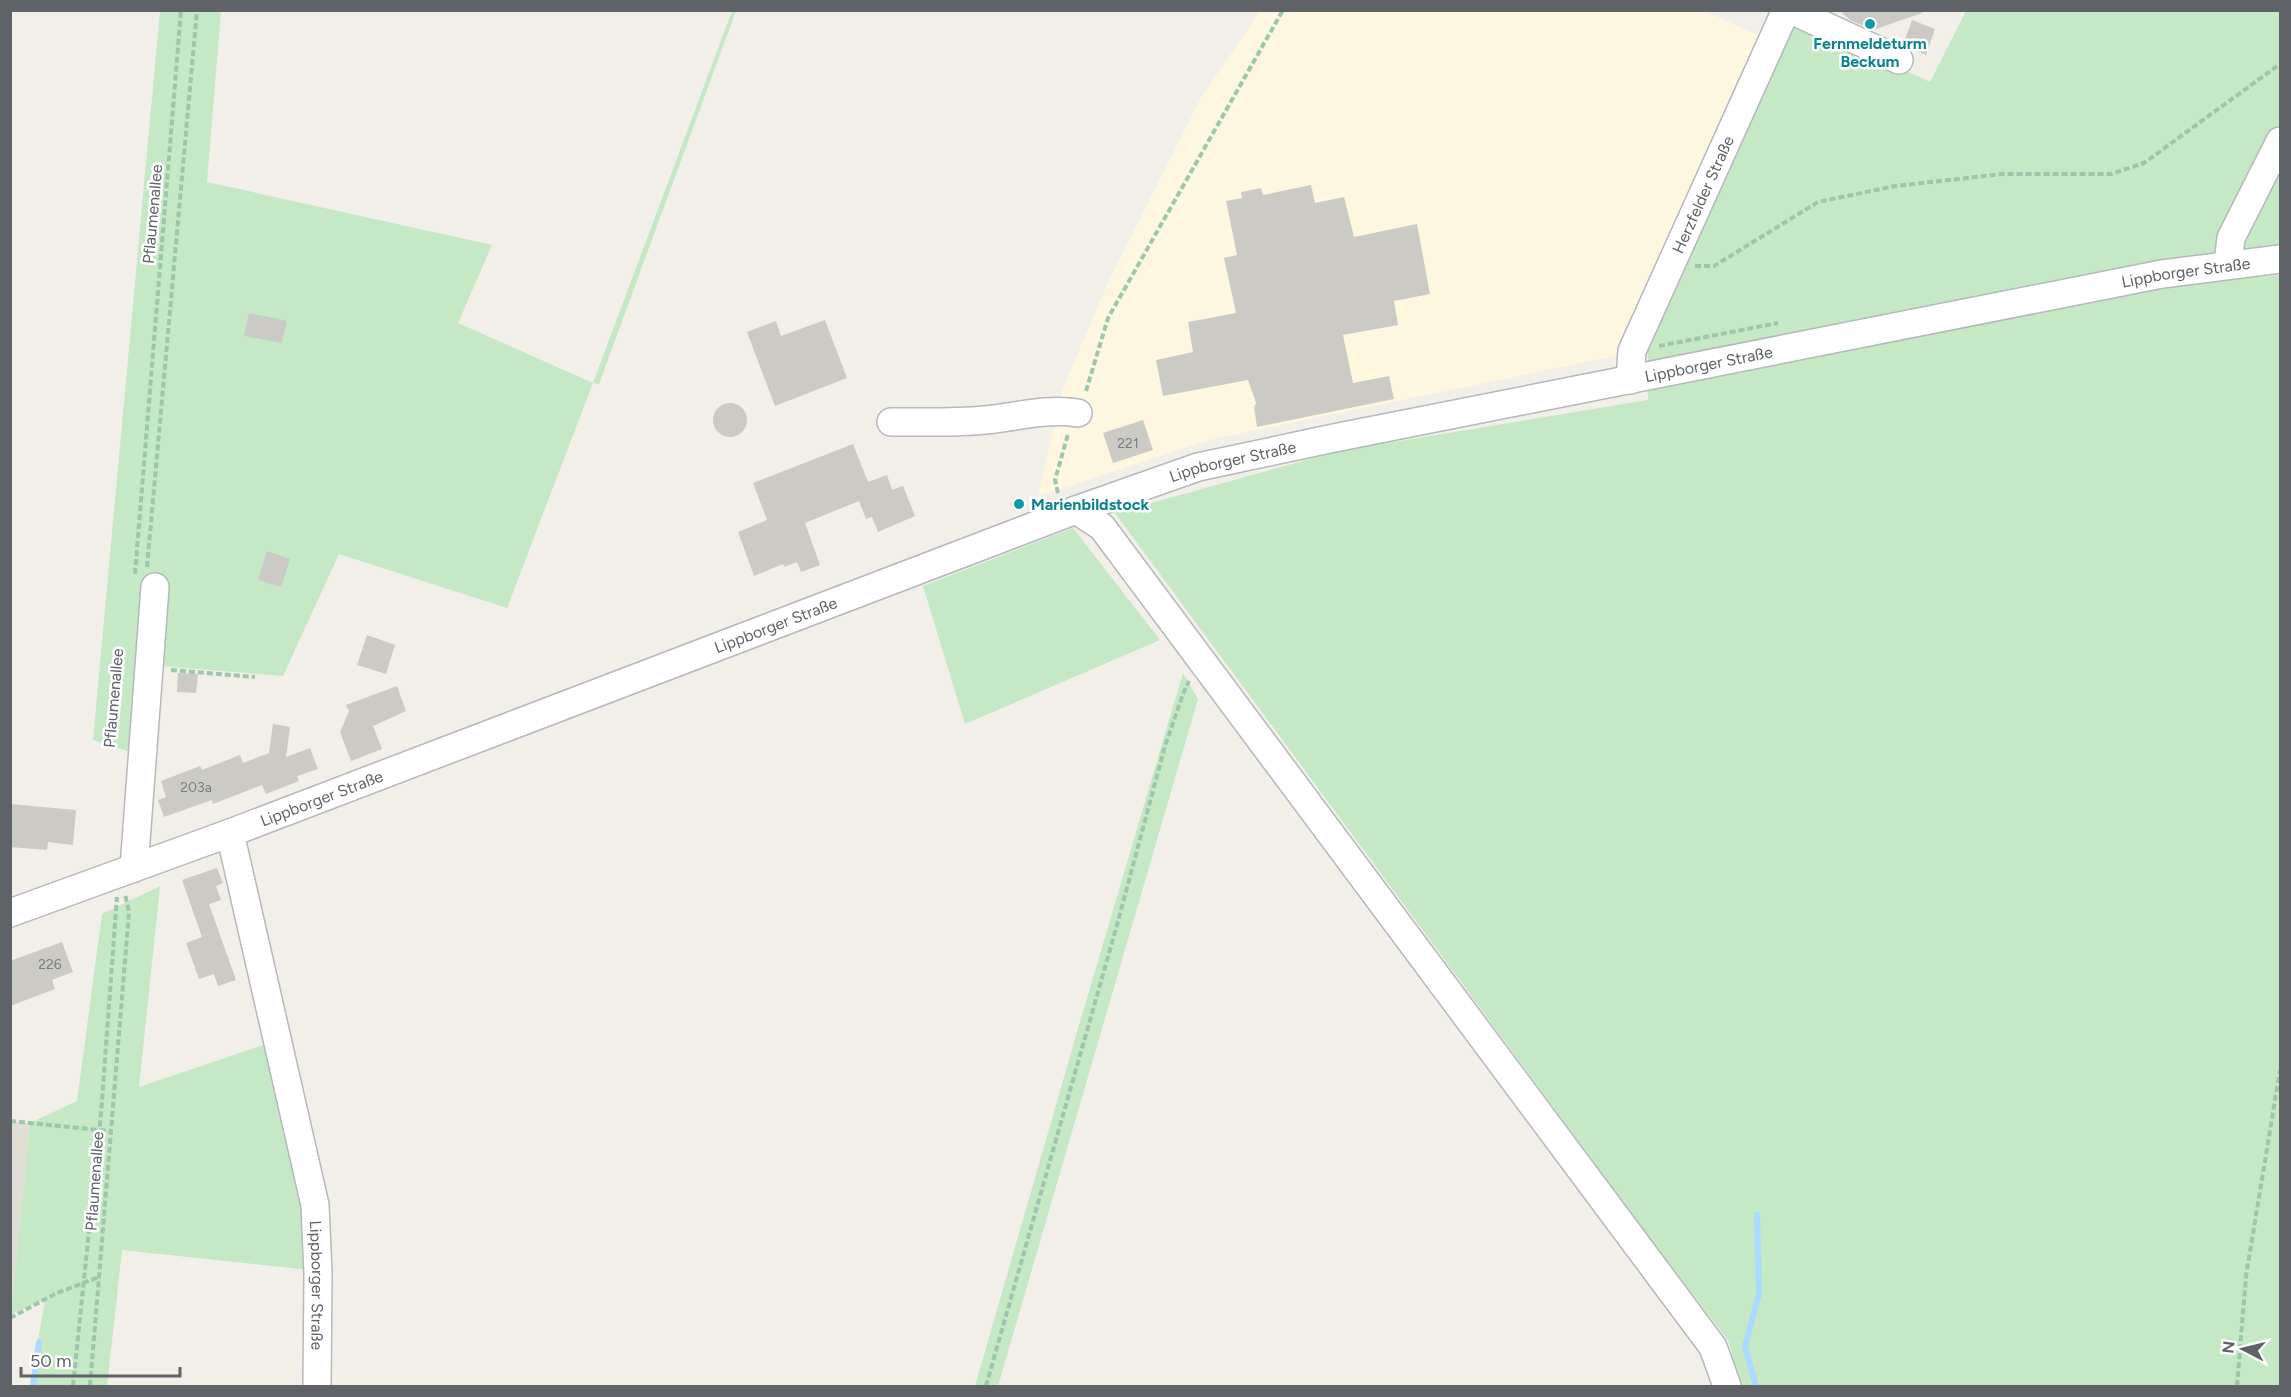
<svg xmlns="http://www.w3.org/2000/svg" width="2291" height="1397" font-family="Figtree,sans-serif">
<rect width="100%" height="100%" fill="#f1efe8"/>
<!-- commercial -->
<path fill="#fef7e0" d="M1702,10l58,26 -145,320 -402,83 -175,57 24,-105 47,-111 92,-182 59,-87z"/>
<!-- education -->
<path fill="#e1ded6" d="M10,1121l20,2 -19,192h-1z"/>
<!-- green -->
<path fill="#c5e8c5" d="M160,11h61l-14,171 285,63 -34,78 135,60 139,-372h4l-137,373 -6,-1 -86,225 -168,-54 -56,122 -122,-10 -10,93 -58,-19z
M1966,11h314v238l-57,7 -2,25 59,-6v1111h-539l-13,-46 -67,-87 -546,-740 224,-62 309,-51v-60l146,-322 136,64z
M1073,528l87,112 -195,84 -42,-138z
M1183,673l15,26 -200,687h-23l102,-354z
M160,886l-21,201 136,-46 35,163 -1,66 -187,-20 -15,136h-77l15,-86 -34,14 19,-191 47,-22 25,-187z"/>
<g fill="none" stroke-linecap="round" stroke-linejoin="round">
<!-- stream -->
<path stroke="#aadaff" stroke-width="6" d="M33,1386l6,-44
M1756,1386l-11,-40 14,-52 -2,-79"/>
</g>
<!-- building -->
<path fill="#cccac5" d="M1839,10h83v3l-49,17 -23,-10z
M1912,20l23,9 -9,26 -23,-10z
M1311,185l4,18 29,-6 10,40 63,-13 13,70 -36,7 4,24 -55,10 10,48 36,-7 5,23 -137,28 -3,-20 2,-4 -8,-23 -85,16 -7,-36 37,-8 -5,-30 48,-9 -12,-55 13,-3 -11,-54 16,-3 -1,-6 20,-4 2,7z
M249,313l38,8 -5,22 -38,-7z
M825,320l22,58 -72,28 -28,-74 29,-11 5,15z
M713 420a17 17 0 1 1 34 0a17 17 0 1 1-34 0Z
M1143,420l10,30 -40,13 -10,-30z
M853,444l15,38 19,-7 5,15 11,-4 12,30 -37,16 -6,-15 -6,2 -7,-18 -54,22 15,42 -19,7 -4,-10 -13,5 -1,-3 -29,12 -16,-44 29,-12 -14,-37z
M267,551l23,8 -9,28 -23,-7z
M367,635l28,10 -9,29 -29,-9z
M178,673l20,1 -2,19 -19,-1z
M397,686l9,25 -33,15 9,23 -31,12 -11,-29 9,-21 -3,-6z
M273,724l17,3 -4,30 24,-9 8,21 -21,7 2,5 -33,13 -4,-9 -49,19 -1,-4 -48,17 -6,-17 8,-3 -5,-16 39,-15 2,4 38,-15 3,8 26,-10z
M10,804l66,6 -3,35 -25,-3 -1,8 -37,-3z
M217,868l6,15 -7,3 5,14 -12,4 27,76 -18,6 -4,-12 -15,5 -13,-36 16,-6 -20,-57z
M62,942l11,30 -21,8 3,9 -45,17v-45z"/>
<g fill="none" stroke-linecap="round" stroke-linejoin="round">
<!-- minor casing -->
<g stroke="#b5b8bc" stroke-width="30">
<g id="minor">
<path d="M1791,10l108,50"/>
<path d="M2228,264l3,-26 49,-97"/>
<path id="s1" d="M1630,380l2,-29 154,-341"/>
<path d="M891,422c31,0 63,1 94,-2 32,-3 60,-12 93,-7"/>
<path d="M1076,510l26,17 611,820 14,39"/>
<path id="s2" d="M230,833l85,372 3,68 -1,113"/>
<path d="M134,868l21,-281"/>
<path id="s3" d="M10,913l220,-80 846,-323 122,-43 136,-29 828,-164 118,-15"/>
</g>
</g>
<!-- path -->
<path stroke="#9cc7a9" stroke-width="4" stroke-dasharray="6 3" stroke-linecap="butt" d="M1695,266h19l104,-64 77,-16 108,-12h108l33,-11 136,-99
M1659,346l119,-23
M1086,391l22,-73 175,-308
M1058,493l-3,-13 13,-46
M147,567l50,-557
M135,574l46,-564
M171,670l84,7
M10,1121l99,10
M10,1318l47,-25 42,-16
M73,1386l28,-272 16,-217
M90,1386l39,-474 -4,-18
M986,1386l131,-461 48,-179 18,-52 6,-13
M2237,1386l9,-110 34,-206"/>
<!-- minor -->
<use href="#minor" stroke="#fff" stroke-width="27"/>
</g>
<!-- markers -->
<g fill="#0f9aa8" stroke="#fff" stroke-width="2">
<circle cx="1870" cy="24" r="6"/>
<circle cx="1019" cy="504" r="6"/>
</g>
<g text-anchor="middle" stroke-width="5" stroke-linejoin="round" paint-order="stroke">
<!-- number labels -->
<g font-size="14" fill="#7a7d7f">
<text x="1128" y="448">221</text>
<text x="196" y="792">203a</text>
<text x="50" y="969">226</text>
</g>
<!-- culture labels -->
<g font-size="16" font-weight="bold" fill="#0d838f" stroke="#fff">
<text x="1870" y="49">Fernmeldeturm<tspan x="1870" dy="18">Beckum</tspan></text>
<text x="1031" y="510" text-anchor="start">Marienbildstock</text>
</g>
<!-- street labels -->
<g font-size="16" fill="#5f6368" stroke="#fff">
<text dy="6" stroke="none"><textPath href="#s1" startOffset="201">Herzfelder Straße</textPath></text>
<text transform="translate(152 214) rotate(-85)" y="6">Pflaumenallee</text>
<text dy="6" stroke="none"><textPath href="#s3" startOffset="2276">Lippborger Straße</textPath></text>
<text dy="6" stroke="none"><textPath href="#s3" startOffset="1790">Lippborger Straße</textPath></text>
<text dy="6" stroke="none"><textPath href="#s3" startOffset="1304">Lippborger Straße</textPath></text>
<text dy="6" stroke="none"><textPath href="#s3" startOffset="818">Lippborger Straße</textPath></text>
<text transform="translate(113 698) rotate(-85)" y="6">Pflaumenallee</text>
<text dy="6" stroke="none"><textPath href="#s3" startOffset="332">Lippborger Straße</textPath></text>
<text transform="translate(94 1181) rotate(-86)" y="6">Pflaumenallee</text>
<text dy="6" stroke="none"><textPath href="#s2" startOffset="462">Lippborger Straße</textPath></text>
</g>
</g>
<!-- border -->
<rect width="2291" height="1397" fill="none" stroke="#5f6368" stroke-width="24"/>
<!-- north arrow -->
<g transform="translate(2243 1349) rotate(277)" stroke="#ffffff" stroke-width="4.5" paint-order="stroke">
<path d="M0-4.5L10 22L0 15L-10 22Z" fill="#5f6368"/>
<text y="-9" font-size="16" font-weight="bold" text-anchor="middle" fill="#5f6368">N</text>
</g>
<!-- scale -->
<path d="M21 1367v9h159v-9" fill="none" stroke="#5f6368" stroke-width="3"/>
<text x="30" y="1367" font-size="18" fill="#5f6368" stroke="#ffffff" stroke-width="4.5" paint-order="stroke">50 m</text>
</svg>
